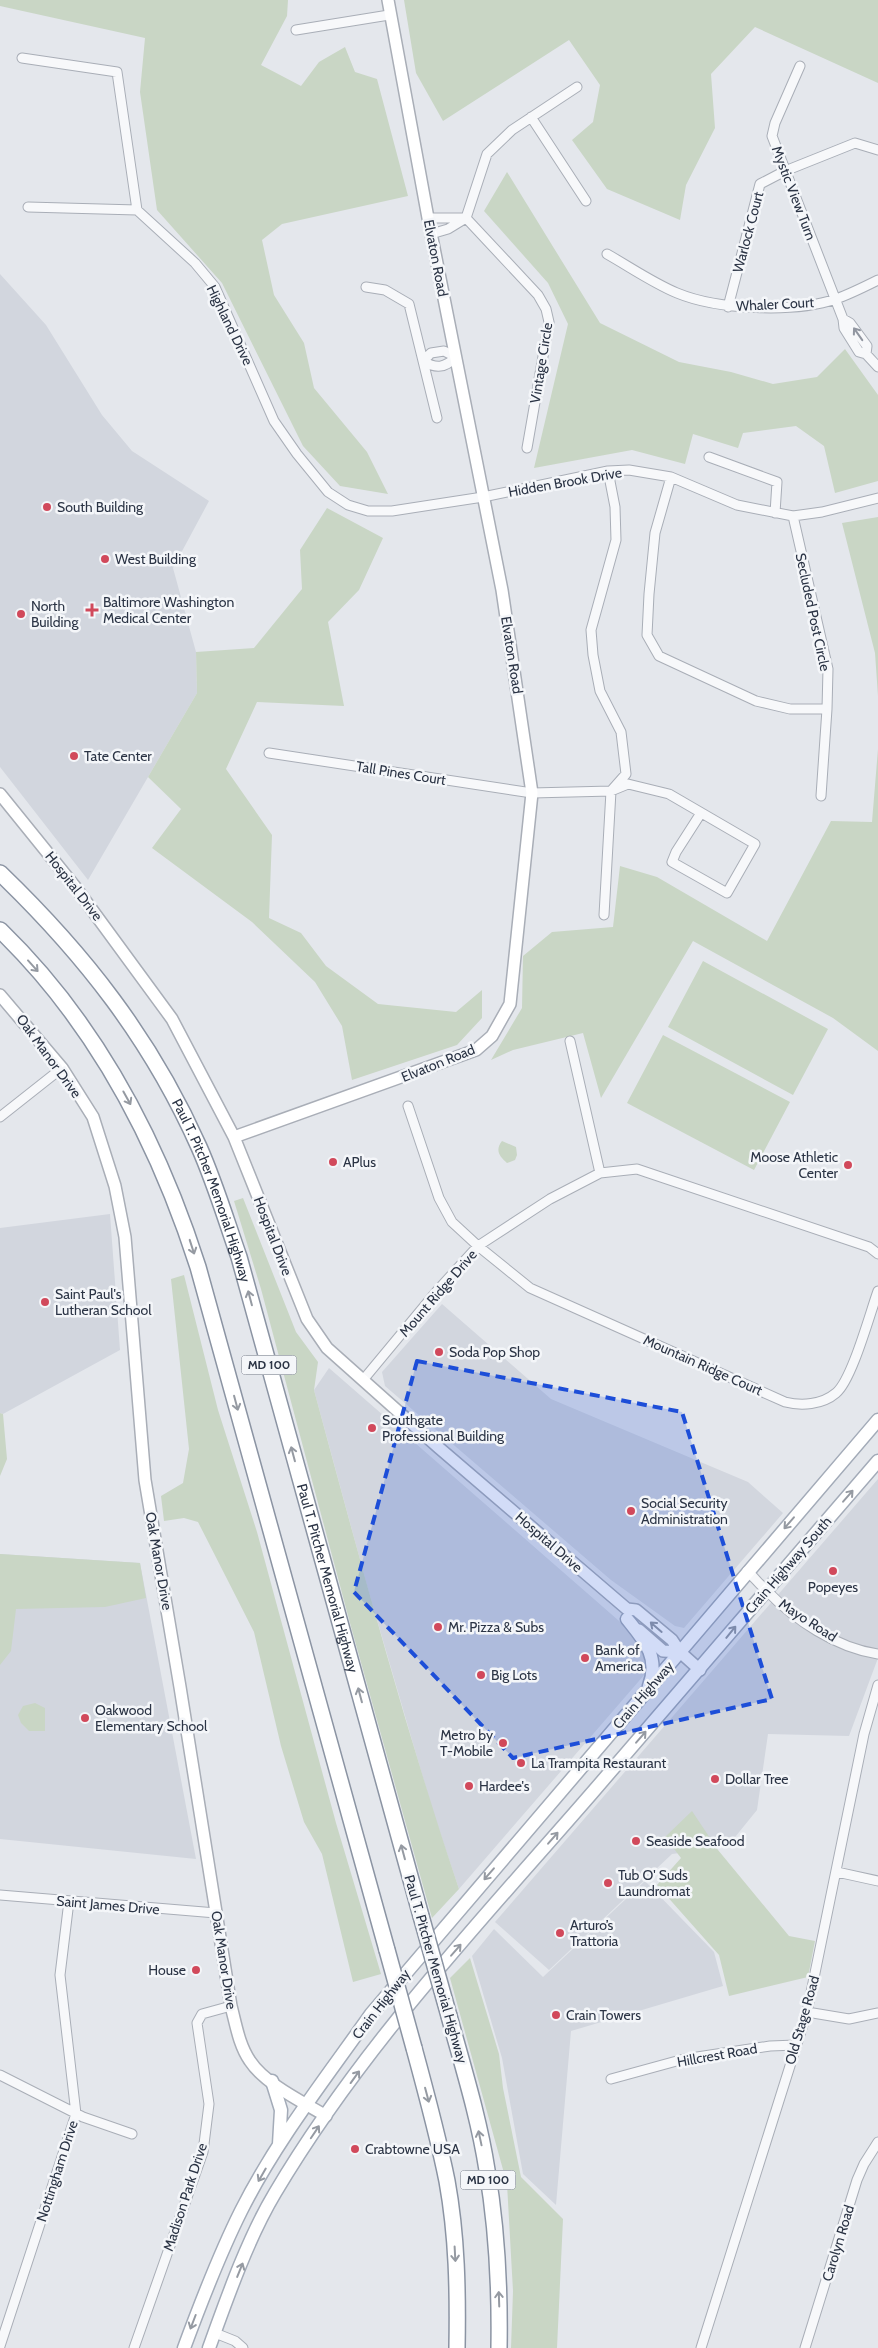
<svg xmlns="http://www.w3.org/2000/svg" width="878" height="2348" font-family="Cabin,sans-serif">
<rect width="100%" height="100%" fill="#e4e7ec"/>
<!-- built -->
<path fill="#d2d6de" d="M0,274l46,51 56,90 30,36 77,50 -36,67 23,84 1,41 -109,187 -88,-113z
M110,1214l10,136 -117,64 -3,-1v-185z
M442,1304l109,95 197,83 35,31 -99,115 -9,-2 -64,-46 -226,-194 -3,-14z
M329,1368l305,266 10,17 1,23 -186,215 -26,-77 -65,-223 -54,-199z
M878,1479v179l-29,78 -81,-2 -11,76 -30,37 -55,7 -123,116 -54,-48z
M0,1554l140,9 56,296 -196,-20z
M645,1881l69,71 9,34 -152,45 -15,174 -33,-31 -21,-116 -30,-102 22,-27 49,48z"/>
<!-- green -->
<path fill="#c9d6c5" d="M0,0h288l-1,16 -26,49 40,21 18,-24 26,-15 10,25 22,7 31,117 -126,28 -20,16 12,55 30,48 10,45 53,64 21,42 -48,-8 -37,-40 -81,-163 -65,-73 -17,-118 5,-54 -145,-32z
M404,0h474v83l-123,-56 -44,47 4,54 -29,57 -6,35 -73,-31 -35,-49 21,-18 7,-37 -31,-45 -126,81 -27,-48z
M507,172l93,151 79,39 52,10 42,12 44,-7 28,-28 33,46v86l-43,12 -11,-47 -28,-20 -53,7 -5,15 -45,-14 -8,30 -53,-14 -98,18 34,-144 -20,-41 -64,-72z
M327,508l56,30 -24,52 -31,32 16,84 -87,-4 -31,67 46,66 -3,83 32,15 25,33 52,38 78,8 26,-22v28l-25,27 -105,35 -10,-54 -27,-44 -63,-60 -100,-74 29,-39 -33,-32 49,-84 -1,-41 58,-4 48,-59 -2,-39z
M878,517v179l-3,-43 -33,-130z
M878,749v302l-45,-33 -140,-77 -92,157 -18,-65 -70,17 -22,10 31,-52 1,-52 29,-24 61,-5 7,-61 37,11 110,64 64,-120 41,1z
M703,961l125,68 -35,66 -125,-68z
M663,1035l127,67 -36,68 -127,-67z
M502,1141l14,6 1,8 -2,5 -8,3c-8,-7 -12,-13 -5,-22z
M243,1198l53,134 22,30 -4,28c45,167 90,335 145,499l-27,29 -82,-295 -89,-334 -27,-88z
M184,1275l34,135 39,122 79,291 45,151 -28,8 -31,-128 -18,-32 -23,-76 -27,-114 -56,-110 -14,-4 -20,3 -3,-25 22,-13 6,-34 -18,-170z
M0,1413l3,1 4,45 -7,17z
M0,1554l140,9 6,35 -41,9 -89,2 -5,42 -11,14z
M35,1703l10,5v23h-16l-8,-8 -3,-8 5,-9z
M692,1811l26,39 71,86 26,5 -7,36 -79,19 -10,-41 -62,-70 24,-27 -16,-21z
M470,1958l29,96 4,34 18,89 42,42 -6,129h-46l2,-57 -6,-107 -57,-206z"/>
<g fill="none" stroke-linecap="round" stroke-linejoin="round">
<!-- street casing -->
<g stroke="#a9aeb7" stroke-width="11">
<path id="street" d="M296,30l93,-15
M22,58l95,14 20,138 58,53 20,24 59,134 23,33 31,38 20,13 20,6h24l91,-14 125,-26 21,-1 42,7 66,28 56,11 29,-4 56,-14
M800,66l-25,57 -3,13 71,183 1,9 15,24 7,2 12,13
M531,117l55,84
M28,207l109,3
M428,218h38l72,77 8,14 3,13 -22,126
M466,218l21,-64 25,-24 65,-43
M431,234l17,-5 18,-11
M607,254c23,13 46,29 70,39 41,17 118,20 159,6 14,-5 28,-12 42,-19
M366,287l19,3 24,14 28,114
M728,307l32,-123 25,-13 70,-28 23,7
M843,319l7,4 17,23 -1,8
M444,351l12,6c-11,11 -20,12 -33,4l8,-8z
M709,457l68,25 -2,31
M671,477l-16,56 -6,61 -2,41 12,21 97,45 34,8h37l-6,87
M793,516l35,153 -1,40
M269,753l263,40 79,-2 17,-7 41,10 86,50 -28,49 -55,-31 4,-10 25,-39
M604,915l7,-124 15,-17 -5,-42 -21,-41 -7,-36 -2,-25 25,-90 -1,-33 -7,-36
M570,1041l30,132 37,-4 232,78 9,7
M408,1106l31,92 13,24 26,24 52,42 255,114c16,4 37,3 51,-9 16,-13 34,-80 42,-102
M0,1117l62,-49
M363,1380l73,-88 42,-46 72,-47 50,-26
M747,1571c7,6 12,13 19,19 29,30 70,58 112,64
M837,1872l41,9
M0,1895l216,18
M807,2012l42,7 29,-6
M0,2075l83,42 49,17
M611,2079l73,-20 86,-13 26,-1
M215,2333l20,8 8,7
M0,2346l76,-232 -16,-139 9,-74
M134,2348l69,-196 6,-48 -12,-81 5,-9 29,-8
M701,2348l106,-336 57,-278 14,-49
M805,2348l52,-168 7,-16 14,-22"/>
</g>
<!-- secondary casing -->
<g stroke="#a9aeb7" stroke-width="14">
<path id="secondary" d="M0,794l76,94 96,131 62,118 73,182 20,29 111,99 189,162 9,1 36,30 8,12 20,18
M0,995l62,73 31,49 22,69 10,51 20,243 35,207 51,319c5,19 8,39 19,55 15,23 53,41 76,55
M234,1137l242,-87 16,-14 18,-32 22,-211 -30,-203 -74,-372 -40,-218
M639,1630l24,21 17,1"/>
</g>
<!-- primary casing -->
<g stroke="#a3abb8" stroke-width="15">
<path id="primary" d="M627,1619c17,21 33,38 22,67
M272,2081l9,29 -2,34
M184,2348c17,-46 35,-93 57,-137 35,-70 85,-133 130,-197l507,-594
M209,2348c18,-50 39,-110 66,-155 87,-147 206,-272 317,-400 96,-110 190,-222 286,-332"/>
</g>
<!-- highway casing -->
<g stroke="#8b94a3" stroke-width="18">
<g id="highway">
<path id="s1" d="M0,873c84,81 151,166 199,274 16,36 27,73 40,110l182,659"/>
<path d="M0,930c96,93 158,212 198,337l189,683"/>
<path d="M449,2016c14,51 30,102 38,154 10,59 13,118 12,178"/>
<path d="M414,2048c12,44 24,88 33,133 10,55 11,111 10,167"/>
</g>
</g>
<!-- street -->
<use href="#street" stroke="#f7f8fa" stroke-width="9"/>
<!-- secondary -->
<use href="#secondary" stroke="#fff" stroke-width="11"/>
<!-- primary -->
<use href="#primary" stroke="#fff" stroke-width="12"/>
<!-- highway -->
<use href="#highway" stroke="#fff" stroke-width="15"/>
<!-- highway-bridge casing -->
<g stroke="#8b94a3" stroke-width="18" stroke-linecap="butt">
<path id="highway-bridge" d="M421,1916l28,100
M387,1950l27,98"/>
</g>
<!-- highway-bridge -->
<use href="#highway-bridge" stroke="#fff" stroke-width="15"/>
</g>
<!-- one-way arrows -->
<defs><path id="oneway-shaft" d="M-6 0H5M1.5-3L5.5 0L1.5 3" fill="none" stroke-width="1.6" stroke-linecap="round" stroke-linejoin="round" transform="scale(1.25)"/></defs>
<use stroke="#9196a0" href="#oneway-shaft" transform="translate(858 334) rotate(-125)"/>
<g stroke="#959aa2">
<use href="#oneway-shaft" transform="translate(33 966) rotate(48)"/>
<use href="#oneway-shaft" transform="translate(127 1098) rotate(61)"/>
<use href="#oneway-shaft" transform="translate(192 1247) rotate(72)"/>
<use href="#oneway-shaft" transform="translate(250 1298) rotate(-105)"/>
<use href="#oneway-shaft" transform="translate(236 1403) rotate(75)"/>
<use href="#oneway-shaft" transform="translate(293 1454) rotate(-105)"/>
<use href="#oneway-shaft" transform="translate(848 1496) rotate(-49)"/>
<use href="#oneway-shaft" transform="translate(789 1523) rotate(131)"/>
<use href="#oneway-shaft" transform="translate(656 1627) rotate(-139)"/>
<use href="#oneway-shaft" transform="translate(731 1632) rotate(-51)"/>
<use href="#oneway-shaft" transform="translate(360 1695) rotate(-105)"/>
<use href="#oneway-shaft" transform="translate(641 1737) rotate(-49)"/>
<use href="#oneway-shaft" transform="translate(553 1838) rotate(-49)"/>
<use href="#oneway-shaft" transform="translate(403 1852) rotate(-105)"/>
<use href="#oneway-shaft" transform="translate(489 1874) rotate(131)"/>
<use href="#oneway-shaft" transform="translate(456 1950) rotate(-49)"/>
<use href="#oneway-shaft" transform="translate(355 2077) rotate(-54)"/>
<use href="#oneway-shaft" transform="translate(427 2095) rotate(75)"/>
<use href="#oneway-shaft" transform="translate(315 2132) rotate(-56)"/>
<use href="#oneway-shaft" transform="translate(480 2138) rotate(-102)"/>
<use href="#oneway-shaft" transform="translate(262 2175) rotate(120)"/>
<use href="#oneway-shaft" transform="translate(455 2254) rotate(87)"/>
<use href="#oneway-shaft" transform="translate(240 2270) rotate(-68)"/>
<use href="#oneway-shaft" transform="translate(499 2299) rotate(-92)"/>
<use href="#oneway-shaft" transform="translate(193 2322) rotate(111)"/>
</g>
<!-- marked area -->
<path fill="#1d4ed8" fill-opacity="0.2" stroke="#1d4ed8" stroke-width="4" stroke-dasharray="10 6" stroke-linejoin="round" d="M417,1361l265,51 90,287 -259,59 -159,-166z"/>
<!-- markers -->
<g fill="#d1495b" stroke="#f4f6f9" stroke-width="2">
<circle cx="47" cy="507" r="5"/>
<circle cx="105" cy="559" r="5"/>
<path d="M89.5 602.5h5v5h5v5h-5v5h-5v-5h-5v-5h5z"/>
<circle cx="21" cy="614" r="5"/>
<circle cx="74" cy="756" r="5"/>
<circle cx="333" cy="1162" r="5"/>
<circle cx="848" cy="1165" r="5"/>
<circle cx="45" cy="1302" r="5"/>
<circle cx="439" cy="1352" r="5"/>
<circle cx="372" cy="1428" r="5"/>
<circle cx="631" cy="1511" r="5"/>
<circle cx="833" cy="1571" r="5"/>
<circle cx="438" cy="1627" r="5"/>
<circle cx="585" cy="1658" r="5"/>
<circle cx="481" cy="1675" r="5"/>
<circle cx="85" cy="1718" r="5"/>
<circle cx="503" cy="1743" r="5"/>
<circle cx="521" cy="1763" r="5"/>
<circle cx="715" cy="1779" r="5"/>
<circle cx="469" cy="1786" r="5"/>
<circle cx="636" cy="1841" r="5"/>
<circle cx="608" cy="1883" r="5"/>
<circle cx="560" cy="1933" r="5"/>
<circle cx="196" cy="1970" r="5"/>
<circle cx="556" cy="2015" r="5"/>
<circle cx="355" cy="2149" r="5"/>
</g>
<g text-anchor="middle" stroke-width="5" stroke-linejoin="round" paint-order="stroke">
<!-- shield labels -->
<g fill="#f4f6f9" stroke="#676e7b" stroke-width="1">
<rect x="241.5" y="1355.5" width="55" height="19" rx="4"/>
<rect x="460.5" y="2170.5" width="55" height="19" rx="4"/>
</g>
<g font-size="12" font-weight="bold" fill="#2b3445">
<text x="269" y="1369">MD 100</text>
<text x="488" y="2184">MD 100</text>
</g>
<!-- street labels -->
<g font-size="14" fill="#2b3445" stroke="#f4f6f9">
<text transform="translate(794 193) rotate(69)" y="5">Mystic View Turn</text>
<text transform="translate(748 232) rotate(-75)" y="5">Warlock Court</text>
<text transform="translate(436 258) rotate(79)" y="5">Elvaton Road</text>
<text transform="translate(775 304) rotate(-3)" y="5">Whaler Court</text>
<text transform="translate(230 325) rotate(64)" y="5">Highland Drive</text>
<text transform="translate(541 363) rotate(-81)" y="5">Vintage Circle</text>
<text transform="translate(565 482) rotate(-10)" y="5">Hidden Brook Drive</text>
<text transform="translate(813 612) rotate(78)" y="5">Secluded Post Circle</text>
<text transform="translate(512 655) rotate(81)" y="5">Elvaton Road</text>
<text transform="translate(401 773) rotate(9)" y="5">Tall Pines Court</text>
<text transform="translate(74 886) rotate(52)" y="5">Hospital Drive</text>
<text transform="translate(49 1056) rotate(54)" y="5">Oak Manor Drive</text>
<text transform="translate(438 1063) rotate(-22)" y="5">Elvaton Road</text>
<text dy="5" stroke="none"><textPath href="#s1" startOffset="386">Paul T. Pitcher Memorial Highway</textPath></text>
<text transform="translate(273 1236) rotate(69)" y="5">Hospital Drive</text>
<text transform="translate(438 1293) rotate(-49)" y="5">Mount Ridge Drive</text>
<text transform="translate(703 1365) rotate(24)" y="5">Mountain Ridge Court</text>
<text transform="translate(549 1542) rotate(41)" y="5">Hospital Drive</text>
<text transform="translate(159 1561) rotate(80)" y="5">Oak Manor Drive</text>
<text transform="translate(788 1565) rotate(-49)" y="5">Crain Highway South</text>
<text dy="5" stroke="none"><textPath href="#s1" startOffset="791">Paul T. Pitcher Memorial Highway</textPath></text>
<text transform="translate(808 1620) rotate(33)" y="5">Mayo Road</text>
<text transform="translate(643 1695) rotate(-49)" y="5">Crain Highway</text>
<text transform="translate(108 1905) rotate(5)" y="5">Saint James Drive</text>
<text transform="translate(224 1960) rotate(81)" y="5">Oak Manor Drive</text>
<text transform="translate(436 1969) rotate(74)" y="5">Paul T. Pitcher Memorial Highway</text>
<text transform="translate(381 2004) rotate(-52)" y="5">Crain Highway</text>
<text transform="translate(802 2020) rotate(-74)" y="5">Old Stage Road</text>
<text transform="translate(717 2055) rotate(-10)" y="5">Hillcrest Road</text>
<text transform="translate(57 2171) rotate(-72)" y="5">Nottingham Drive</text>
<text transform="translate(185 2197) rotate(-72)" y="5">Madison Park Drive</text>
<text transform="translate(838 2243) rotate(-73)" y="5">Carolyn Road</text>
</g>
<!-- poi labels -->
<g font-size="14" fill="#2b3445" stroke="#f4f6f9" text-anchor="start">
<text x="57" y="512">South Building</text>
<text x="115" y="564">West Building</text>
<text x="103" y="607">Baltimore Washington<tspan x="103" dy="16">Medical Center</tspan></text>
<text x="31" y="611">North<tspan x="31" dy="16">Building</tspan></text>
<text x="84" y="761">Tate Center</text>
<text x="838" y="1162" text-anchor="end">Moose Athletic<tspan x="838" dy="16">Center</tspan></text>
<text x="343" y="1167">APlus</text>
<text x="55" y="1299">Saint Paul's<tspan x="55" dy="16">Lutheran School</tspan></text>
<text x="449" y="1357">Soda Pop Shop</text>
<text x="382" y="1425">Southgate<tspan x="382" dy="16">Professional Building</tspan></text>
<text x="641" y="1508">Social Security<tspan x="641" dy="16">Administration</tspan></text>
<text x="833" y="1592" text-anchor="middle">Popeyes</text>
<text x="448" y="1632">Mr. Pizza &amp; Subs</text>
<text x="595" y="1655">Bank of<tspan x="595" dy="16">America</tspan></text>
<text x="491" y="1680">Big Lots</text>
<text x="95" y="1715">Oakwood<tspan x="95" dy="16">Elementary School</tspan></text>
<text x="493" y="1740" text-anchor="end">Metro by<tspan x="493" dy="16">T-Mobile</tspan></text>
<text x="531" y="1768">La Trampita Restaurant</text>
<text x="725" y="1784">Dollar Tree</text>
<text x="479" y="1791">Hardee's</text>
<text x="646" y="1846">Seaside Seafood</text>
<text x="618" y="1880">Tub O' Suds<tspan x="618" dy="16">Laundromat</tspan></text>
<text x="570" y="1930">Arturo’s<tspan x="570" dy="16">Trattoria</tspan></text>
<text x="186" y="1975" text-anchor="end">House</text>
<text x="566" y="2020">Crain Towers</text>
<text x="365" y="2154">Crabtowne USA</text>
</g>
</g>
</svg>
